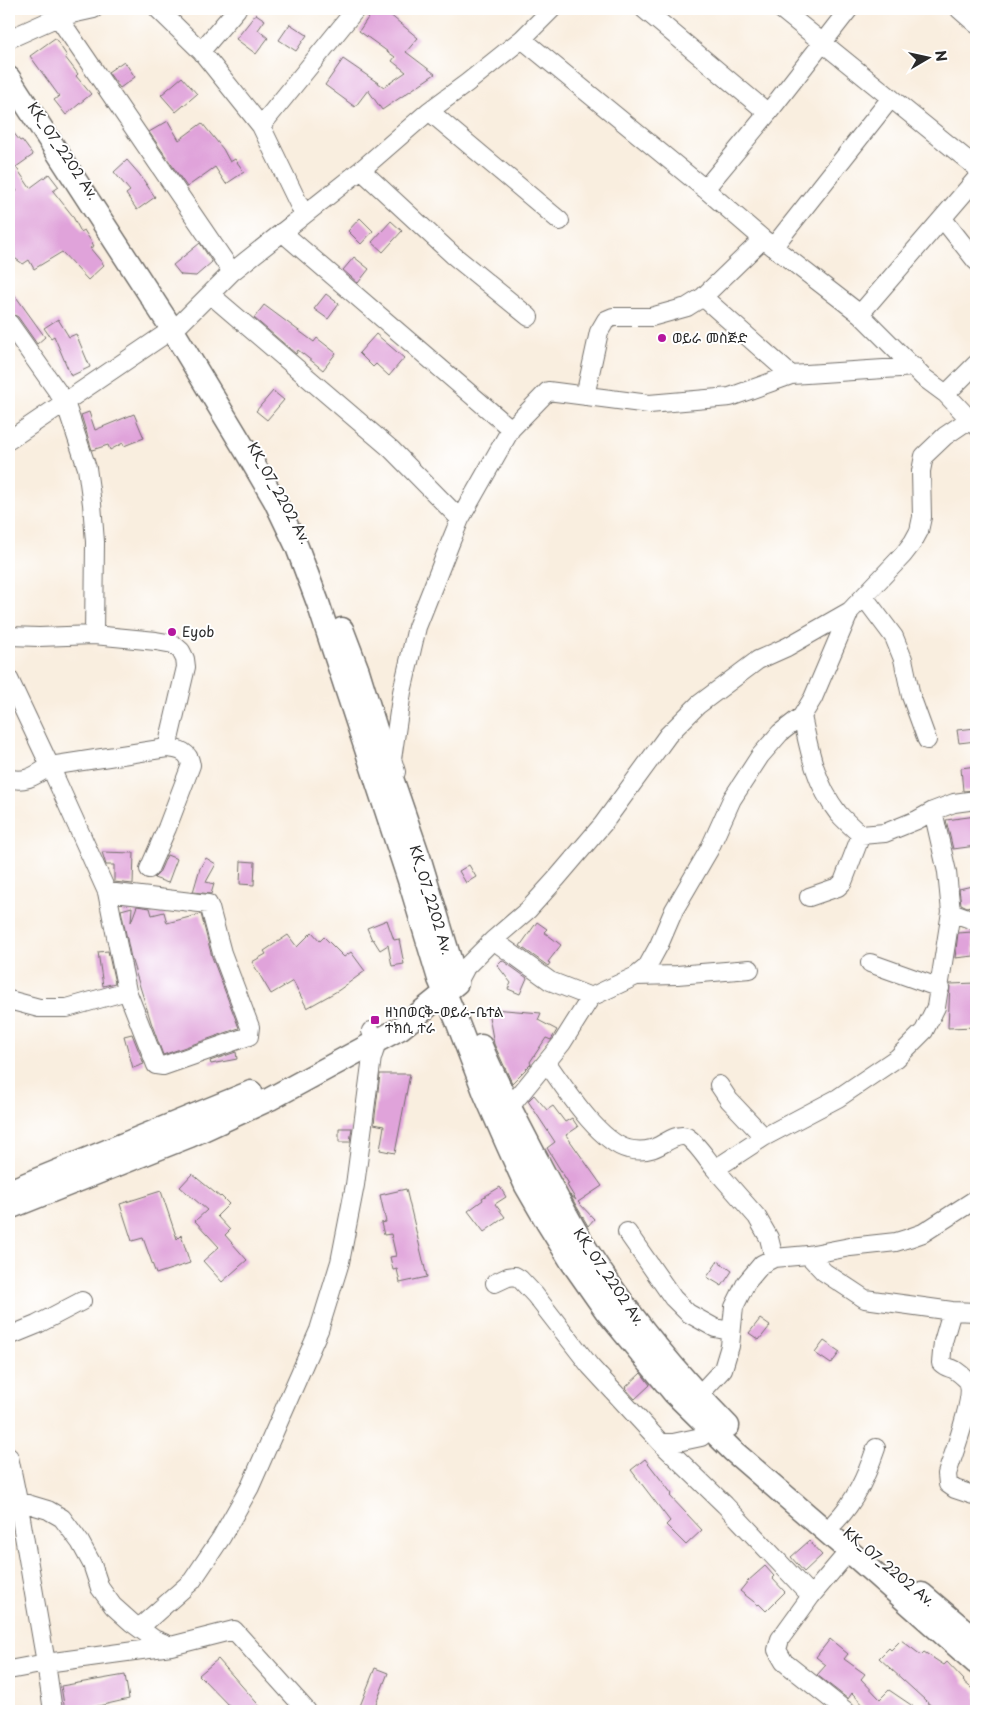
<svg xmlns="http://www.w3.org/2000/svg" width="985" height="1720" font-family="'Playpen Sans','Noto Sans Ethiopic',sans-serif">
<rect width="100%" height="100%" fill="#fff"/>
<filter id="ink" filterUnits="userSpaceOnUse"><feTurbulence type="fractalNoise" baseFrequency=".02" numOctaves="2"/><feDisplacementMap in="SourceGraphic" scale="10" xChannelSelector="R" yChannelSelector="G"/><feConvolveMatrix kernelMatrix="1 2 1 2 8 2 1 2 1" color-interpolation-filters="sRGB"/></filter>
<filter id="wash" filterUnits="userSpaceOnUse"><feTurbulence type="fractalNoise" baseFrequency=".0096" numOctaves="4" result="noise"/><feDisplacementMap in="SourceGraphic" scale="20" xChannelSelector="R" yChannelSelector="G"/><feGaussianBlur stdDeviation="1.12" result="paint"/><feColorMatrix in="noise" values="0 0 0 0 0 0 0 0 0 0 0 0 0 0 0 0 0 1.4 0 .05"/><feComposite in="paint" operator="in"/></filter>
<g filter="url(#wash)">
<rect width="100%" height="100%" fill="#f9eedf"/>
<g id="blocks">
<!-- building -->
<path fill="#e0a3da" d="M374,9h9l35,29 -12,14 29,22 -53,36 -14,-20 -13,17 -30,-22 18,-26 41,28 22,-15 -14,-11 3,-4 -36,-26z
M256,14l9,6 -7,10 10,8 -12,16 -20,-15z
M290,24l17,11 -11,16 -17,-11z
M55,38l12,18 -2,1 13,17 -2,2 15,18 -25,21 -12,-15 5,-4 -29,-40z
M124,61l11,16 -15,11 -12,-16z
M182,77l15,17 -21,18 -15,-17z
M168,121l11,19 23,-17 21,26 7,13 5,-3 9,13 -18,12 -11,-17 -28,20 -38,-55z
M9,127l11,14 2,-1 11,15 -17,12 14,21 19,-14 10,13 -6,4 19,24 9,17 3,-2 10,16 -4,2 14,17 -16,15 -26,-28 -28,17 -5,-9 -6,4 -14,-10v-57l8,-6 -8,-11z
M127,160l13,15 15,22 -18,13 -11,-16 4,-3 -16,-19z
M360,218l13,13 -12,13 -13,-13z
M391,221l11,10 -19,21 -11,-10z
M200,243l12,19 -16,14 -15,-1 -8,-10z
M354,257l15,12 -11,14 -15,-13z
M9,287l36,50 -8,7 -19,-27 -9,-5z
M326,294l13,10 -11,15 -14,-10z
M264,305l50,37 3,-4 19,15 -13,17 -25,-20 -2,4 -42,-36z
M58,319l11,18 7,-3 14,33 -19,9 -17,-40 -3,2 -7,-10z
M376,334l28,24 -15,18 -13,-12 -3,3 -14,-14z
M273,391l11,9 -17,20 -11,-9z
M89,412l6,18 39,-16 10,24 -20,8 -1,-3 -13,7 -2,-5 -16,5 -11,-35z
M976,728v13l-17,2 -2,-13z
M976,766v24l-13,1 -2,-23z
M976,816v30l-23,3 -7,-29z
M102,852l32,1 -1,31 -19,-2v-17h-8z
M167,855l10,4 -9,24 -14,-5 5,-5z
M206,858l10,6 -10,18 8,2 -3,10 -18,-2 7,-24z
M241,861l14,1 -1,23 -14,-1z
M469,865l7,12 -10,6 -7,-12z
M972,886l4,18 -9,3 -6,-3 -2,-15z
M137,906l13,2 2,7 12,-3 3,11 34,-9 11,43 27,71 -76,27 -11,-30 -21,-67 -10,-48 11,-3 -1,15z
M387,920l7,20 5,-1 5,25 -12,2 -4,-21 -8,5 -7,-11 -1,1 -5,-12z
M537,922l10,7 -3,3 17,13 -13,17 2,1 -2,3 -28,-20z
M312,932l8,9 4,-4 20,20 7,-5 14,19 -26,19 -32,18 -14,-27 -22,13 -19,-32 14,-8 -2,-3 24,-16 9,12z
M972,932l2,24 -19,2 3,-25z
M108,951l7,32 -12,3 -5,-34z
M502,960l25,18 -7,16 -12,-5 3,-6 -14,-18z
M976,983v44l-28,1 2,-44z
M493,1009l48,4 -3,7 19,10 -6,10 -5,-2 -16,24 1,2 -19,19 -18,-39 -6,-33h4z
M132,1034l12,30 -11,4 -9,-32z
M236,1052l1,7 -26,5 -1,-3z
M380,1074h30l-15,79 -15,-3 4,-24 -10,-2z
M534,1095l13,15 6,-4 12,16 7,-4 6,9 -12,8 36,51 -24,16 16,17 -6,7 -18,-31 6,5 -9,-15 2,-1 -22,-36 8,-6 -27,-41z
M339,1128h13l-2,14h-11z
M192,1174l28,23 1,-1 8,8 -12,12 13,14 -5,5 22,25 -25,22 -19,-21 16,-14 -24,-26 12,-11 -27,-23z
M500,1187l6,10 -11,7 10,13 -21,15 -16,-21 15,-11 -1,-2z
M406,1189l21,88 -27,6 -3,-14 -4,1 -3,-13 6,-1 -5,-22 -7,1 -3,-12 5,-1 -6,-27z
M161,1191l16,48 4,-4 9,28 -34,11 -13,-36 -11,3 -12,-37z
M718,1261l14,10 -10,15 -15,-9z
M760,1319l10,7 -11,14 -10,-7z
M824,1341l16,11 -9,12 -16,-11z
M641,1373l9,12 -15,14 -10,-11z
M645,1459l27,35 -2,2 32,34 -16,15 -20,-20 4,-4 -39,-51z
M809,1541l13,14 -18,17 -13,-15z
M765,1566l9,10 -2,2 13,14 -19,19 -7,-7 -1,1 -18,-14 8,-10z
M830,1639l18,15 -4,5 21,15 -4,5 19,20 9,-9 31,21h-51l-17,-18 -4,6 -31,-24 9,-10 -10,-8z
M901,1640l20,15 3,-3 20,13 3,-3 17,18 -1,1 13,11v19h-39l-58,-53 10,-10 2,2z
M218,1659l46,52h-30l-35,-36z
M375,1668l13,5 -15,38h-15z
M125,1675l4,24 -35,8v-1l-29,5 -4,-25z"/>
</g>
</g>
<g filter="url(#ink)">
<use href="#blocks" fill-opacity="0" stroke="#736f6a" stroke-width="1"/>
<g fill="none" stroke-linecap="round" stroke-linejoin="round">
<!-- minor casing -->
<g stroke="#736f6a" stroke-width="20">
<path id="minor" d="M55,9l3,8 174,255
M158,9l43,42 36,-42
M644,9l124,104
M781,9l195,158
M959,9l17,15
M9,39l49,-22 36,-8
M522,39l183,150 58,50 97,75 116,-135
M201,51l60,75 95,-117
M429,111l131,110
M261,126l43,89
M361,170l92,85 76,62
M705,189l63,-76 81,-104
M943,219l33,42
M282,232l229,197
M774,246l117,-148
M211,295l180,154 69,70
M703,297l88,78
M860,314l63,63 23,17 30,32
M9,323l56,79 22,66 5,36 3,38 -1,93
M946,394l30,-30
M585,396l14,-64 7,-12 7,-3h38l36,-10 16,-10 60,-58
M9,440l171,-116 52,-52 129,-102 68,-59 38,-28 55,-44 30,-30
M864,597l30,40 9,22 8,37 16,44
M9,636l30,1 55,-2 62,6 17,3 8,7 4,8 1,8 -19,81c13,1 22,4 24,17l-24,63 -18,41
M9,679l41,87c-13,8 -25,18 -41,12
M802,716c7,34 14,69 36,97 7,8 15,15 23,22l24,-2 32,-13 16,-9 21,-8 22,-3
M396,772l-4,-13 10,-67 15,-65 34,-86 9,-22 51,-90 37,-38 101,13 81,-7 61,-22 124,-8
M107,892l101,12 2,4 12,45 28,74 -1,9 -86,30 -7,-1 -29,-74 -20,-99 -57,-126 117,-18
M809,897l29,-10 5,-5 18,-47
M951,912l25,9
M493,940l57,41 41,16
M870,963l70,25
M636,976l41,-1 73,-6
M458,982l8,-15 27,-27 35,-30 29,-32 46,-54 65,-89 30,-30 60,-45 29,-13 63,-36 53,-56 10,-13 6,-11 3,-14 -1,-46 3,-15 21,-20 25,-17
M9,1000l30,8h28l60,-17
M547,1063c17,24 52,79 81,86 7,2 17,2 23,0 10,-2 25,-17 36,-12 9,5 21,24 28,32
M719,1085l10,15 35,37
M509,1108l53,-65 29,-46 45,-21 11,-9 12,-22 15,-35 35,-60 23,-51 28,-43 20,-23 22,-17 11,-18 37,-87
M627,1232l46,66 15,15 27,15 15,3
M808,1255l16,17 41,27 87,12 24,1
M774,1258l-5,-20 -12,-21 -42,-48 49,-32 74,-39 59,-40 27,-27 12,-24 15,-95 -4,-40 -14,-61
M495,1283l13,-6 7,-1 5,3 15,16 55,71 71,77h12l28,-6 9,-8
M952,1311l-9,31 -2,21c5,5 8,4 14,7 3,2 9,7 12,10 10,14 -15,77 -20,94l1,10 7,5 21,7
M9,1336l27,-11 46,-24
M699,1395l24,-26 7,-23 4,-39 12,-24 16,-19 12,-6 34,-3 42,-8 46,-5 13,-4 14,-5 53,-34
M661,1443l64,62 86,91
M9,1457l9,44 28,162 -37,7
M18,1501l30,9 14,8 18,24 12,22 8,24 13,18 19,17 22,16 17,7 63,-16 73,81
M835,1522c21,-21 32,-48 41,-74
M139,1628l53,-47 29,-43 29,-51 69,-157 21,-68 15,-77 17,-128c5,-10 3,-16 -1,-26
M53,1711l-7,-48 125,-17
M846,1711l-62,-49 -7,-12 3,-11 31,-43 38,-45"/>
</g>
<!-- major casing -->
<g stroke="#736f6a" stroke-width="25">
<path id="major" d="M9,78l163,251 75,124 28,48 22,46 21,56 92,280 29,96 18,42 28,73 22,50 19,42 22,38 23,37 35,50 68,82 59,58 116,100 127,112
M342,629l16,42 27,87 34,99 37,122
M481,1046c15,37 34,71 52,106 19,36 37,72 59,106 39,60 86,117 136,168
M9,1191l242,-99
M9,1208l181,-72 80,-37 131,-71 56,-45
M922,1594l54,46"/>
</g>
<!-- minor -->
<use href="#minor" stroke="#fff" stroke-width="18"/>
<!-- major -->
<use href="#major" stroke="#fff" stroke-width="22"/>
</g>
</g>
<!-- markers -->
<g fill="#b5179e" stroke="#fff" stroke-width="2">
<circle cx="662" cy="338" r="5"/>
<circle cx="172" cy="632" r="5"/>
<rect x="370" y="1015" width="10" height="10" rx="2.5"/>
</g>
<g text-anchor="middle" stroke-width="4" stroke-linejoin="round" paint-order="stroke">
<!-- street labels -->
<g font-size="14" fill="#2b2b2b" stroke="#fff">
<text transform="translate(63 151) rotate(56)" y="5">KK_07_2202 Av.</text>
<text transform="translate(279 493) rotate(61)" y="5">KK_07_2202 Av.</text>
<text transform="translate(431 900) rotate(73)" y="5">KK_07_2202 Av.</text>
<text transform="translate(609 1277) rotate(56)" y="5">KK_07_2202 Av.</text>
<text transform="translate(889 1567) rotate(40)" y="5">KK_07_2202 Av.</text>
</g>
<!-- poi labels -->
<g font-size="14" fill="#2b2b2b" stroke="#fff" text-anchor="start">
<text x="672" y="343">ወይራ መስጅድ</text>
<text x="182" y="637">Eyob</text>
<text x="385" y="1017">ዘነበወርቅ-ወይራ-ቤተል<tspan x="385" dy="16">ተክሲ ተራ</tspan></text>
</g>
</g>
<!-- margin -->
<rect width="985" height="1720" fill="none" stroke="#fff" stroke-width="30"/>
<!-- north arrow -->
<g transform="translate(928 58) rotate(81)" stroke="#ffffff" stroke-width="4" paint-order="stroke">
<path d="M0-4L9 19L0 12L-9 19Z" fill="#2b2b2b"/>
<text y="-8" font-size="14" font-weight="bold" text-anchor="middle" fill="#2b2b2b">N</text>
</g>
</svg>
